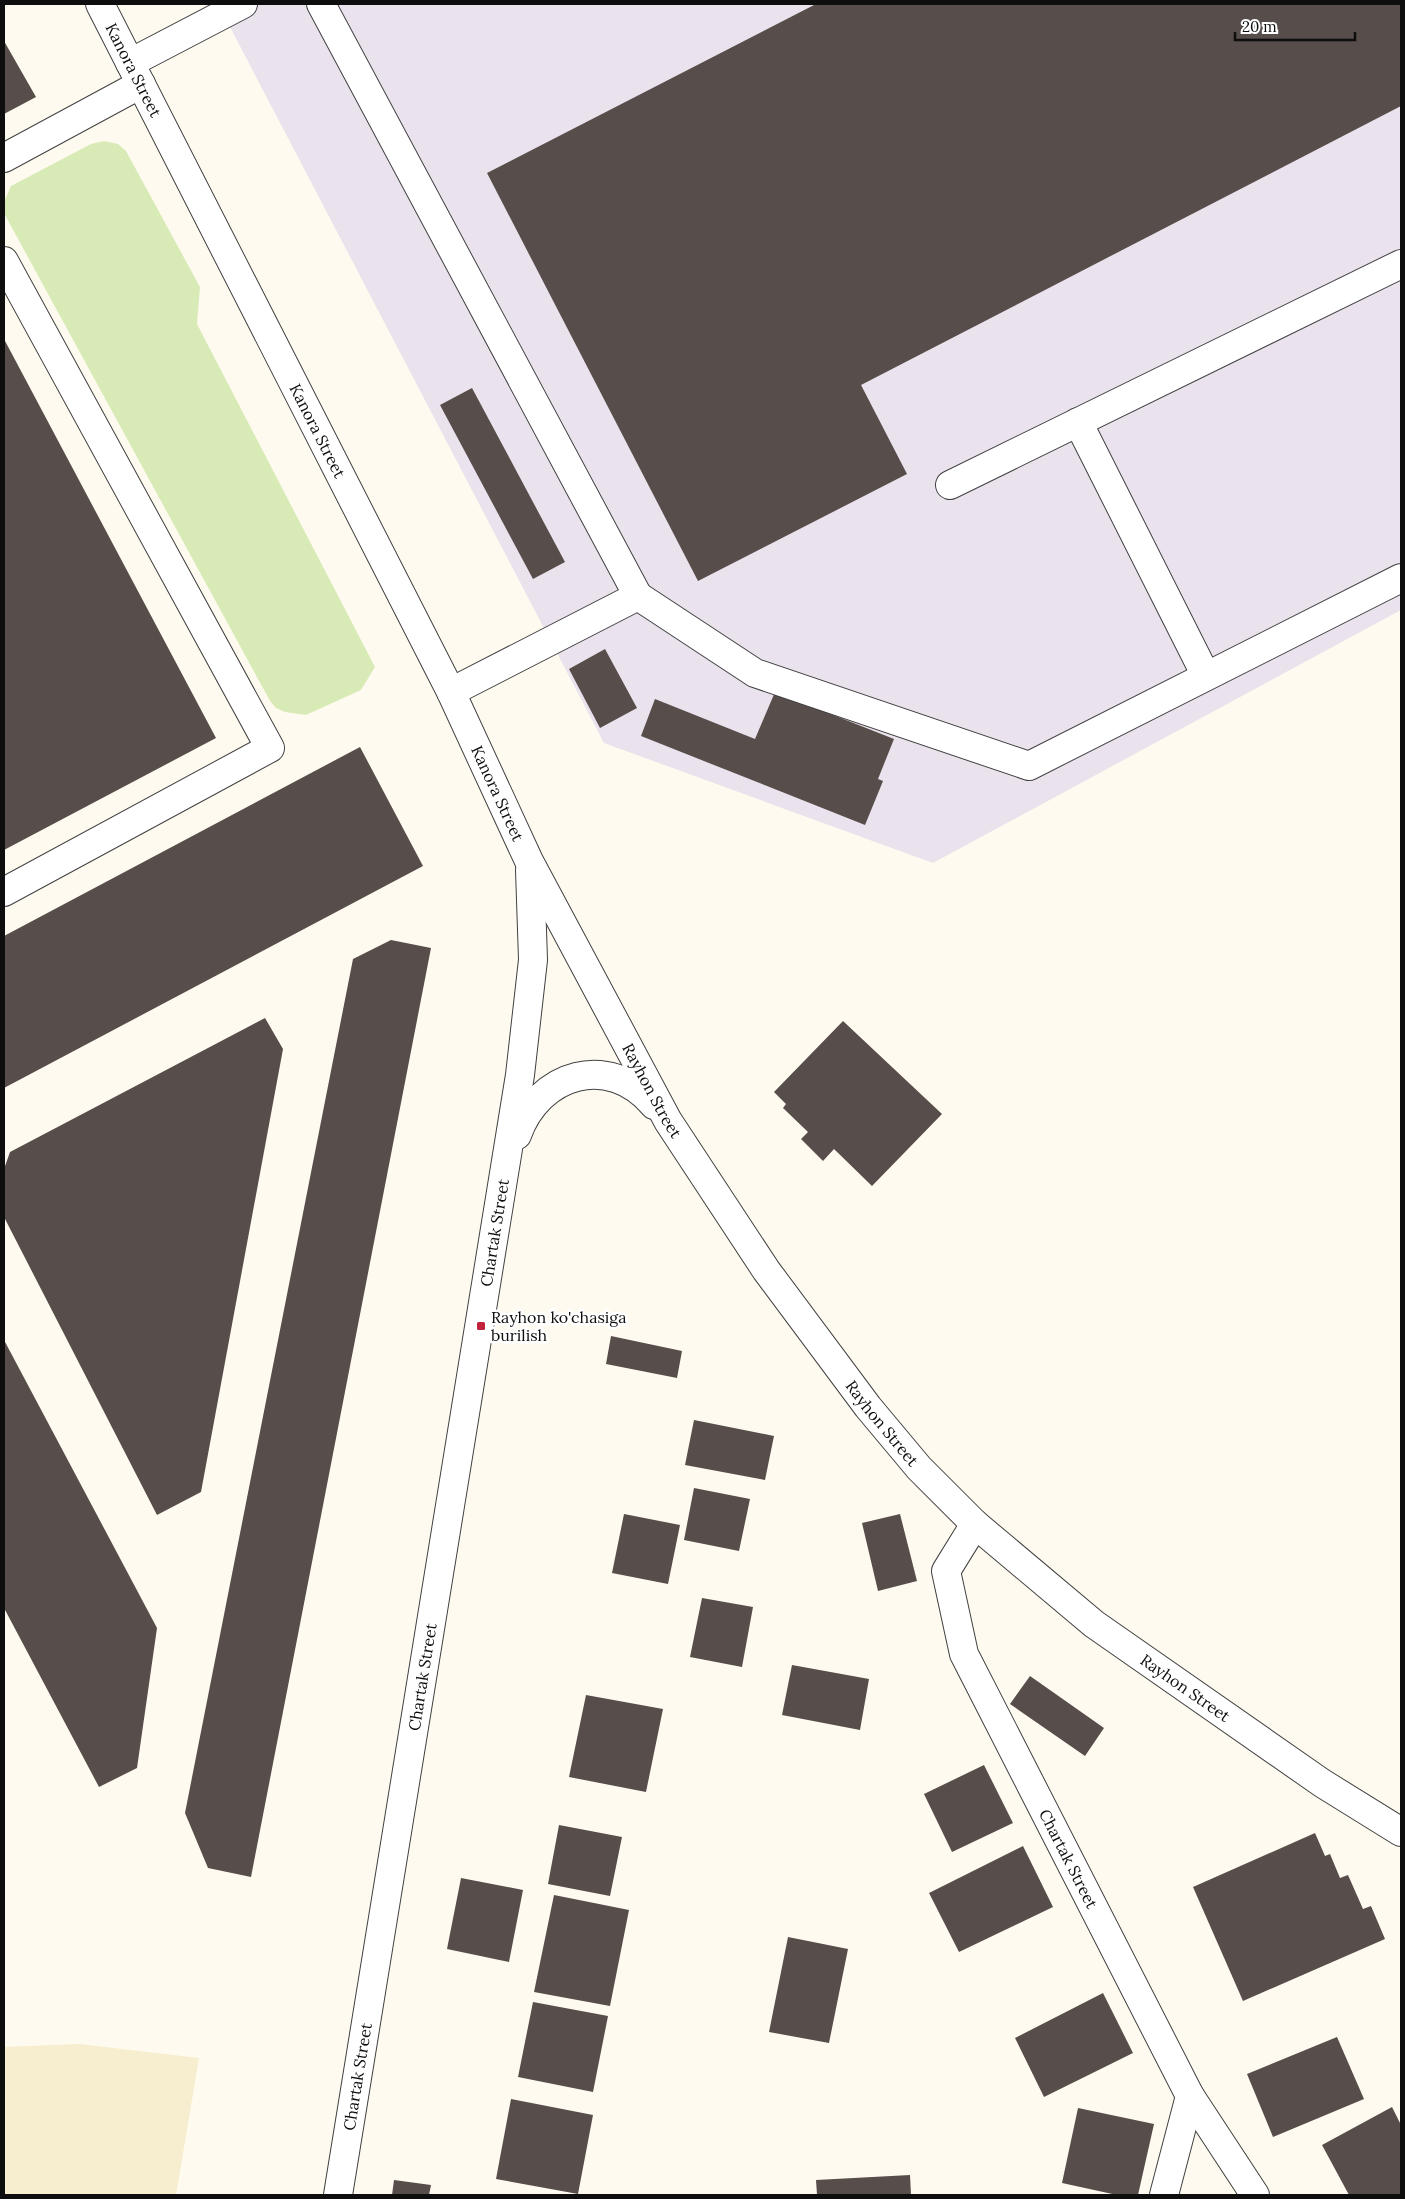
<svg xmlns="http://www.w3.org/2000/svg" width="1405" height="2199" font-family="Lora,serif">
<rect width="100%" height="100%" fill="#fffaef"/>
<!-- industrial -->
<path fill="#eae2ed" d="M218,4h1183v606l-468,253 -329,-120z"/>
<!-- farmland -->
<path fill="#f6eece" d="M79,2044l120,14 -23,137h-172v-148z"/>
<!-- green -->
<path fill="#d8ebb7" d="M104,141l14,3 8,7 74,136 -3,37 178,343 -14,23 -55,25 -21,-3 -9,-4 -6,-7 -265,-486 -1,-13 7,-16 80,-42z"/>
<!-- building -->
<path fill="#574d4a" d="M816,4h585v102l-540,279 46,89 -209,107 -211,-408z
M4,41l32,56 -32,17z
M4,339l212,399 -212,112z
M472,388l93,174 -32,17 -93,-174z
M605,649l32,59 -37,20 -31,-59z
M775,692l119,47 -16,40 5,2 -18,44 -224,-89 14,-37 100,40z
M360,747l63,119 -419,222v-152z
M391,940l40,8 -180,929 -43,-9 -23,-55 168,-854z
M265,1018l18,31 -82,443 -44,23 -153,-298v-48l6,-17z
M843,1021l99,93 -70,72 -38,-37 -11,12 -22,-22 7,-7 -25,-24 3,-4 -12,-12z
M611,1336l71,15 -5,27 -71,-14z
M4,1340l153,288 -20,140 -38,19 -95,-179z
M694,1420l80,16 -9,44 -80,-15z
M694,1488l56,11 -11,52 -55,-11z
M624,1514l56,11 -12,59 -56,-11z
M900,1514l17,67 -39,10 -16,-68z
M702,1598l51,9 -11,60 -52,-10z
M792,1665l77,14 -9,51 -78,-15z
M1030,1676l74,52 -19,28 -75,-52z
M586,1695l77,14 -17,83 -77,-15z
M984,1765l29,58 -61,29 -28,-58z
M559,1825l63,12 -12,59 -62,-12z
M1315,1833l10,23 5,-2 10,24 8,-3 15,34 8,-3 14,33 -142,62 -50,-114z
M1023,1846l30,61 -94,45 -30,-59z
M461,1878l62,12 -14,72 -62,-13z
M554,1895l75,15 -19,96 -76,-14z
M788,1937l60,12 -19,94 -60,-11z
M1103,1993l30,60 -89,44 -29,-59z
M533,2002l75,14 -15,76 -75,-15z
M1337,2037l27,62 -91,38 -26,-63z
M511,2099l82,16 -15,79 -82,-15z
M1392,2107l9,18v70h-52l-27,-50z
M1078,2108l76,16 -16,71h-21l-55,-12z
M910,2175l1,20h-94l-1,-15z
M394,2180l37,5 -2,10h-37z"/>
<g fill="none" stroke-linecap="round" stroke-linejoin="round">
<!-- minor casing -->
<g stroke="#414141" stroke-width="30">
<g id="minor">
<path id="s1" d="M100,4l351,688 78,169 139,260 98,149 102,137 51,61 56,56 119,100 228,159 79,49"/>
<path d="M321,4l317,592 -187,96"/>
<path d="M130,63l113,-59"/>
<path d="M4,158l137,-74"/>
<path d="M4,261l266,487 -266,144"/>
<path d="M1078,422l128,254"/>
<path d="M950,485l451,-221"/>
<path d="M638,596l117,77 274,93 372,-188"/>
<path d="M517,1135c22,-62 92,-83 137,-30"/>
<path id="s2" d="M975,1524l-29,47 18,83 226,442 -26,99"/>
<path d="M1190,2096l65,99"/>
<path id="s3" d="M338,2195l182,-1120 13,-115 -3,-90"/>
</g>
</g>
<!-- minor -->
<use href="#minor" stroke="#fff" stroke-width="28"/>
</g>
<!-- markers -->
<rect fill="#c2213b" stroke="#fff" stroke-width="2" x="476" y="1321" width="10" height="10" rx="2.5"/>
<g text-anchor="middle" stroke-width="5" stroke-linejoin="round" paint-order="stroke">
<!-- street labels -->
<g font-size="16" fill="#0e0e0e" stroke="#fff">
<text dy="6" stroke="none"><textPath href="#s1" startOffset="74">Kanora Street</textPath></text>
<text dy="6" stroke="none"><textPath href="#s1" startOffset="479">Kanora Street</textPath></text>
<text dy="6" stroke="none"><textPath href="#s1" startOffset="884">Kanora Street</textPath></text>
<text dy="6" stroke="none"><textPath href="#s1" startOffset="1219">Rayhon Street</textPath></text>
<text dy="6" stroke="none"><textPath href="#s3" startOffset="975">Chartak Street</textPath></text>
<text dy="6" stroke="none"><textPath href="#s1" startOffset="1624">Rayhon Street</textPath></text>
<text dy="6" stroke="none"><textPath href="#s3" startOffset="525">Chartak Street</textPath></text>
<text dy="6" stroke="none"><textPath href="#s1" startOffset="2028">Rayhon Street</textPath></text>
<text dy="6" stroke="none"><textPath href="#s2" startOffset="370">Chartak Street</textPath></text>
<text dy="6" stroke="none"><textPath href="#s3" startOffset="120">Chartak Street</textPath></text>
</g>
<!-- poi labels -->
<g font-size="16" fill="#0e0e0e" stroke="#fff" text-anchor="start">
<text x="491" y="1323">Rayhon ko'chasiga<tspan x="491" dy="18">burilish</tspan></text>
</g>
</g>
<!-- border -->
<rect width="1405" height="2199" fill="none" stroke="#0e0e0e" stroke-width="10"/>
<!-- scale -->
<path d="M1235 32v8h120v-8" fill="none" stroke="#0e0e0e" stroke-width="2.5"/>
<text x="1242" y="32" font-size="15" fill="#0e0e0e" stroke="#ffffff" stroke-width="4" paint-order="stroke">20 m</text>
</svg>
